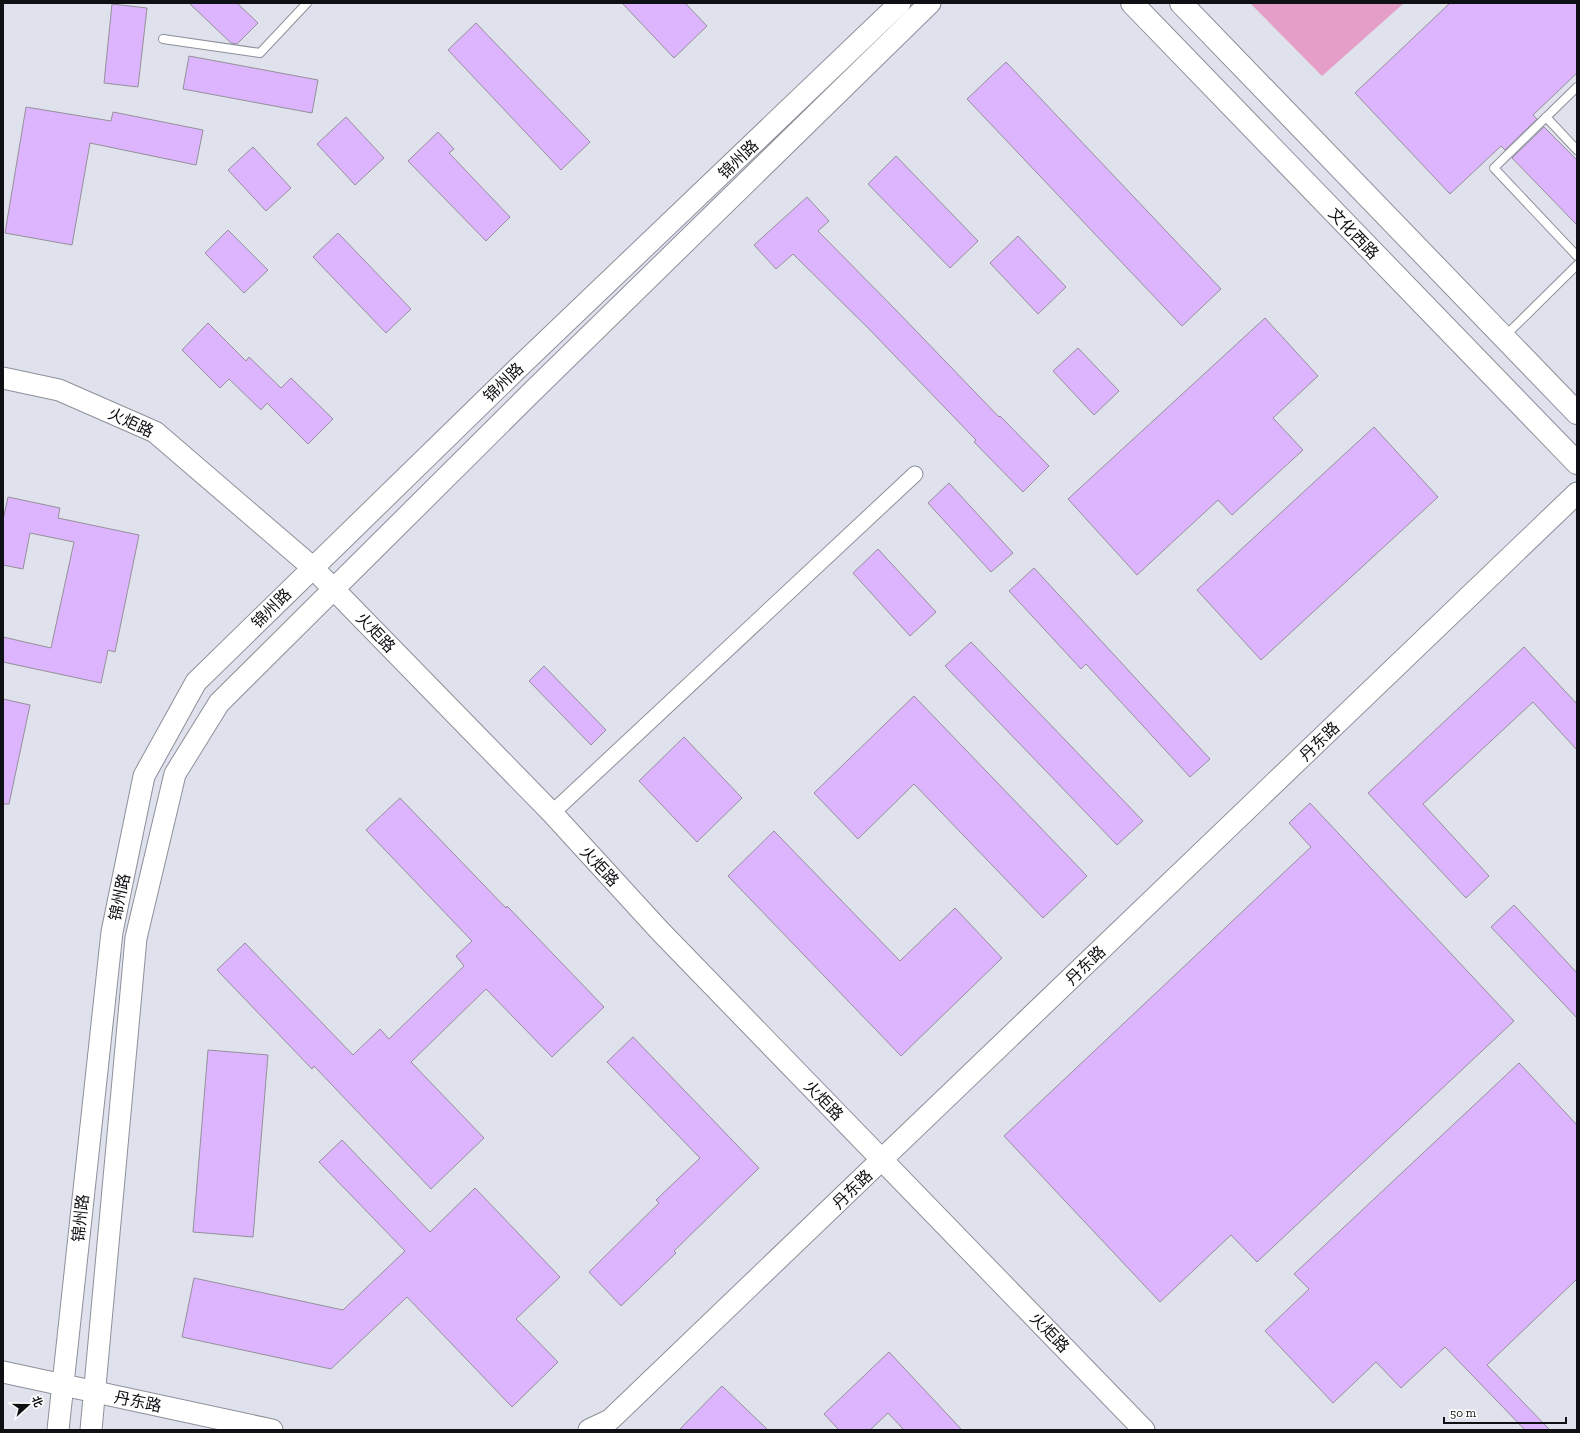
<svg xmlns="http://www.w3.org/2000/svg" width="1580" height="1433" font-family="'Zilla Slab','Noto Sans SC',serif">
<rect width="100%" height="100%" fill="#dfe1ed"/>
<!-- green -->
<path fill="#e59ec7" d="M1250,3h154l-82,73z"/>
<!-- building -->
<path fill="#ddb5fe" stroke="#95909a" d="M189,3h48l21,20 -21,21 -6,-1z
M622,3h63l22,23 -33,32z
M1450,3h127v70l-44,42 4,4 -32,31 -4,-4 -51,48 -95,-101z
M112,4l35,4 -9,79 -34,-4z
M476,23l114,119 -29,28 -113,-120z
M189,56l129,24 -6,33 -129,-24z
M1006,62l215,227 -39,37 -215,-227z
M26,107l85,14 2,-9 90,18 -7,35 -106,-22 -18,102 -67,-12z
M346,117l38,41 -29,27 -38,-41z
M1544,127l33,33v65l-65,-67z
M438,132l16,17 -5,4 61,64 -24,24 -78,-80z
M253,147l38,41 -25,23 -38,-41z
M896,156l82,85 -28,27 -82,-84z
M807,197l22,24 -11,10 74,75 107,111 1,-1 49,50 -26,26 -49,-50 2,-2 -107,-111 -76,-75 -17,15 -22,-24z
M228,230l40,40 -24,23 -39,-40z
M338,233l73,76 -25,24 -73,-76z
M1018,236l48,51 -28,27 -48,-51z
M1265,318l53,58 -45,42 30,32 -71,65 -14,-15 -81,75 -69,-76z
M208,323l38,38 3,-4 32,31 10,-10 42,41 -25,25 -41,-41 -6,7 -32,-31 -9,9 -38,-38z
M1078,348l41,43 -25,24 -41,-44z
M1374,427l64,70 -177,163 -64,-70z
M949,483l64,70 -22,19 -63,-69z
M8,497l52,11 -2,10 81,17 -24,117 -7,-2 -7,33 -98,-21v-25l48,11 23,-106 -44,-9 -7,36 -20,-4v-45z
M878,549l58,63 -26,24 -57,-63z
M1034,568l176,191 -20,18 -104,-113 -5,5 -72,-78z
M971,642l172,179 -26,24 -172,-179z
M1524,647l53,57v46l-44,-48 -110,102 66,72 -23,22 -98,-105z
M544,666l62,64 -15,15 -62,-64z
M914,696l173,180 -44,42 -129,-134 -56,55 -44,-46z
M3,699l27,6 -21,99h-6z
M684,737l58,61 -45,44 -58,-61z
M400,798l106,110 1,-2 97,101 -52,50 -66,-68 -75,73 73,76 -53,51 -117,-123 -2,3 -95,-99 28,-27 108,112 27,-26 9,10 75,-73 -8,-10 16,-15 -106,-111z
M1310,803l204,218 -257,241 -26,-27 -71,67 -156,-166 307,-289 -22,-24z
M774,831l126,130 55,-53 47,50 -101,98 -173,-180z
M1514,905l63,68v45l-86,-91z
M633,1037l126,131 -85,83 2,2 -55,53 -32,-34 70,-69 -3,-3 44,-42 -93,-96z
M208,1050l60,5 -15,182 -60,-5z
M1519,1063l58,62v154l-90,86 63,65h-25l-80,-83 -44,41 -25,-26 -43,41 -68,-72 44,-42 -15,-15z
M342,1140l88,92 45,-44 85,89 -44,42 42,43 -46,45 -105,-110 -76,72 -149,-32 12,-59 149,32 62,-59 -86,-89z
M889,1352l73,78h-58l-16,-17 -18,17h-31l-15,-16z
M722,1386l46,44h-89z"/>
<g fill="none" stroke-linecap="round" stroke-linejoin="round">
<!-- service casing -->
<g stroke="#8d909a" stroke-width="10">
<path id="service" d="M163,39l97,14 47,-50
M1577,87l-83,81 83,88
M1546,117l31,33
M1505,336l72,-71"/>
</g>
<!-- minor casing -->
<g stroke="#8d909a" stroke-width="17">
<path id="minor" d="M552,813l363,-339"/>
</g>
<!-- secondary casing -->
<g stroke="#8d909a" stroke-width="23">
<path id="secondary" d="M3,378l56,12 96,42 157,135 240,246 108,118 484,499
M3,1372l269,58
M58,1430l54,-498 32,-156 52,-94 322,-314 382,-365
M91,1430l45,-492 39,-164 44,-71 318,-316 393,-384
M589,1430l21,-10 967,-927"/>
</g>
<!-- primary casing -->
<g stroke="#8d909a" stroke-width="24">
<path id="primary" d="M1132,3l445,460
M1181,3l396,410"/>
</g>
<!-- service -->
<use href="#service" stroke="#fff" stroke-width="8"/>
<!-- minor -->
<use href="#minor" stroke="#fff" stroke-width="15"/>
<!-- secondary -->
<use href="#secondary" stroke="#fff" stroke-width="21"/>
<!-- primary -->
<use href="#primary" stroke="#fff" stroke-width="22"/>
</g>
<g text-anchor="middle" stroke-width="3.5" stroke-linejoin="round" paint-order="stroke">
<!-- street labels -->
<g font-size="16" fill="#0f1013" stroke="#fff">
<text transform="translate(738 159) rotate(-44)" y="6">锦州路</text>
<text transform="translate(1354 233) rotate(46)" y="6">文化西路</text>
<text transform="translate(503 382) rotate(-44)" y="6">锦州路</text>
<text transform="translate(131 422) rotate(25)" y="6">火炬路</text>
<text transform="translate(271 608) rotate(-45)" y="6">锦州路</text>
<text transform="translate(376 632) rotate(46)" y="6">火炬路</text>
<text transform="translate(1319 741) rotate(-44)" y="6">丹东路</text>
<text transform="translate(600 866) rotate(47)" y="6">火炬路</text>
<text transform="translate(119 897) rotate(-78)" y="6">锦州路</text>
<text transform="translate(1085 965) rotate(-44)" y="6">丹东路</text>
<text transform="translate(824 1100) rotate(46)" y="6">火炬路</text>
<text transform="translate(852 1189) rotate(-44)" y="6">丹东路</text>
<text transform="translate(80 1218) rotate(-84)" y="6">锦州路</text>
<text transform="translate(1050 1332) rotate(46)" y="6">火炬路</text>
<text transform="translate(138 1401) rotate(12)" y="6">丹东路</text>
</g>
</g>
<!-- border -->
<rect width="1580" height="1433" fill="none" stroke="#0f1013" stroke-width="8"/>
<!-- north arrow -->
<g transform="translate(28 1405) rotate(69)" stroke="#ffffff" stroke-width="3" paint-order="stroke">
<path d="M0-3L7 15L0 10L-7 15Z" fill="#0f1013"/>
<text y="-6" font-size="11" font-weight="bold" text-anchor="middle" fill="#0f1013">北</text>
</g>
<!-- scale -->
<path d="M1444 1417v6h122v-6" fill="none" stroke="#0f1013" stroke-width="2"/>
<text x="1450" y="1417" font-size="12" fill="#0f1013" stroke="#ffffff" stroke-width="3" paint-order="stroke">50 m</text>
</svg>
